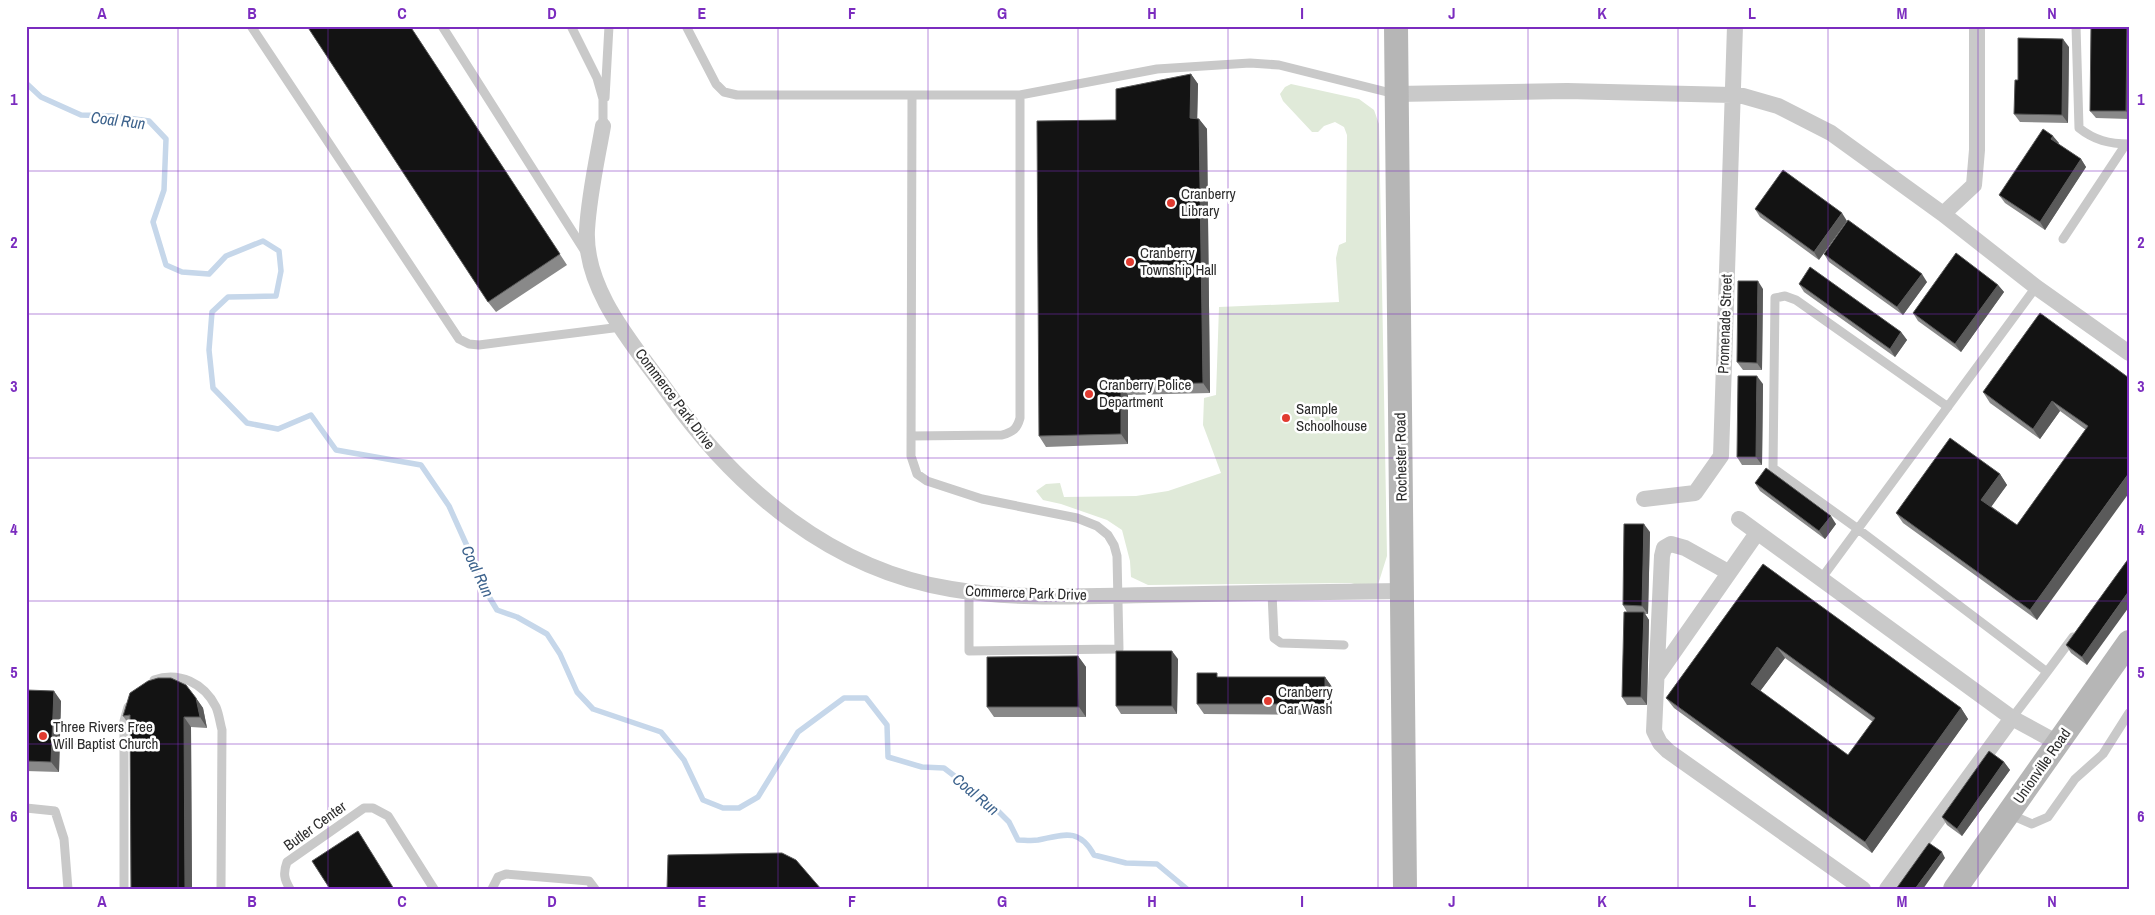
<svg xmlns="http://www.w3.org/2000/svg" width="2155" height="915" font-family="'Archivo Narrow',sans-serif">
<rect width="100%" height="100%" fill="#fff"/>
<!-- green -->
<path fill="#e0ead9" d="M1291,84l68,15 15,11 5,14 8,432 -11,35 -25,-8 -203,2 -17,-8 -1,-16 -8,-31 -15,-10 -46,-16 -18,-4 -7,-9 10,-7 14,-1 4,14 72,-1 32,-5 53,-18 -18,-48 1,-27 12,-3 3,-88 120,-5 -3,-44 3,-13 7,-3 1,-107 -3,-8 -9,-5 -11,4 -6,6h-6l-29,-31 -3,-7 5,-7z"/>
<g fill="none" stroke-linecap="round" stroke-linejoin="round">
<!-- stream -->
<path stroke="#c6d7ea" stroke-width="5.5" d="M26,83l15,14 40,18 33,1 35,5 17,18 -2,51 -11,32 13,43 16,7 27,2 17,-18 37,-15 16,10 2,20 -5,25 -48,1 -16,15 -3,38 4,38 34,35 31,6 33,-14 25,35 85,15 28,41 23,51 13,33 12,20 20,7 30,17 13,20 17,38 16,17 68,23 23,28 19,40 20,8h16l19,-11 40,-65 46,-34h22l21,27 1,32 34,10 22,1 46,35 19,19 9,18c6,0 13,1 20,0 25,-5 41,-13 56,15l32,8 31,1 30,25"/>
<!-- lane -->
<path stroke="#c9c9c9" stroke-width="9" d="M251,26l208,313 10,5 10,1 142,-18
M442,26l144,227
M571,26l26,52 6,21v27
M686,26l30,58 8,8 13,3h283l137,-26 93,-6 29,2 116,29
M2076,26l3,102c15,12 30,16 50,16
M912,95l-1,361 6,18 10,7 55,18 95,19 20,8 11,9 6,10 3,11 2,93 -150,2v-59
M605,98l4,-72
M2063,239l63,-95
M1948,407l-152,-107 -11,-4 -10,2 -2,170 85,61 189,143 26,-35
M911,436l91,-1c11,-3 15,-6 18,-17v-323
M1821,579l215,-292
M1272,593l2,45 7,5 63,2
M154,680c25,-9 50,3 62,27 3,7 4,16 6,23l-1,159
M2012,718l35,-46
M26,808l29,3 9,28 4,50
M2009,814l23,10 16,-7 27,-38 28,-25 26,-41
M124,889v-168l4,-14
M290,889c-6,-10 -7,-16 -3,-27l77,-54h9l15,8 46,73
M492,889l6,-12 8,-3 83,7 6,8"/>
<!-- street -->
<path stroke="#c9c9c9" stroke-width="16" d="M1396,94l171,-3 165,4 11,1 35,10 53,27 112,81 93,73 93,66
M603,126c-6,34 -14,69 -16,104 -3,62 49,117 82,164 68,96 164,176 282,195 65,11 132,7 198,6 84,-2 169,-3 253,-4
M1943,214l31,-29 3,-35v-124
M1644,499l51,-6 26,-37 14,-430
M1739,519l273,199
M1728,572l-43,-24 -14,-4 -7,4 -2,8 -8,175 6,12 8,8 195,138
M1657,676l100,-143
M1887,889l125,-171 46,25"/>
<!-- secondary -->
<path stroke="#b6b6b6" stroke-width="24" d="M1396,26l9,863
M1955,889l174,-247"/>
</g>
<!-- wall -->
<path fill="#898989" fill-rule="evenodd" d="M410,26l157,239 -71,47 -8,-10z
M2129,26v93l-33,-1 -6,-7z
M2069,47l-1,76 -48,-1 -6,-8 4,-34z
M1191,74l7,10 -1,35h2l8,10 3,264 -82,2v49l-82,3 -7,-11 77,-316z
M2059,143l-1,1 23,15 5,8 -41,63 -40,-27 -6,-8z
M1783,170l36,90 -59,-43 -5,-8z
M1824,254l103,28 -24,33 -74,-53z
M1799,284l102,48 6,8 -12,17 -91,-65z
M1998,285l6,7 -43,60 -43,-31 -5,-8z
M1763,289l-1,81h-19l-6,-8z
M2129,378l-92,242 -134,-97 -7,-10 104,-39 7,11 -16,21 26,19 69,-95 -26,-19 -20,28 -50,-36 -7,-11z
M1763,384l-1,81h-20l-5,-8z
M1755,483l81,41 -11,15 -65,-48z
M1650,532l-2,82h-3l4,6 -2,85h-20l-5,-8 5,-85 -4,-7z
M2129,558l-42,107 -16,-12 -5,-8z
M1763,564l198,144 7,11 -96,134 -198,-145 -8,-10zM1785,658l88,64 -25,33 -88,-64z
M1078,656l8,11v50h-92l-7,-10z
M1178,659l-1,55h-56l-5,-8z
M1220,677h105l7,10v28l-128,-1 -7,-10z
M26,690l35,11 -2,71 -33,-1z
M196,698l7,10 4,20 -16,-1 1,162h-61l-1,-163 -7,-10z
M2004,762l6,8 -48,66 -15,-11 -5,-8z"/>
<!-- shaded-wall -->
<path fill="#5a5a5a" d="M2127,26h2v89l-3,-4z
M2063,39l6,8 -1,76 -6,-8z
M1191,74l7,10 -1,45 -7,-11z
M1199,119l8,10 3,264 -7,-10z
M2053,136l6,7 -3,4 -5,-8z
M2081,159l5,8 -41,63 -5,-8z
M1842,213l5,8 -28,39 -5,-8z
M1922,274l5,8 -24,33 -6,-8z
M1758,281l5,8 -1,81 -5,-7z
M1998,285l6,7 -43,60 -6,-8z
M1901,332l6,8 -12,17 -5,-8z
M1757,376l6,8 -1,81 -6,-8z
M1121,385l7,10v49l-7,-10z
M2052,401l8,10 -20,28 -7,-10z
M2129,473v20l-92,127 -7,-10z
M2000,474l7,11 -18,25 -8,-10z
M1831,516l5,8 -11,15 -6,-8z
M1644,524l6,8 -2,82 -6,-8z
M2129,591v16l-42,58 -5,-8z
M1644,612l5,8 -2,85 -6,-8z
M1777,647l8,11 -27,36 -7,-10z
M1172,651l6,8 -1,55 -5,-8z
M1078,656l8,11v50l-7,-10z
M1325,677l7,10v28l-7,-11z
M54,691l7,10 -2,71 -8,-10z
M196,698l7,10 4,20 -7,-11z
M1961,708l7,11 -96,134 -7,-11z
M184,717l7,10 1,162h-7z
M2004,762l6,8 -48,66 -5,-7z
M1942,852l3,6 -22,31h-8z"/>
<!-- building -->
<path fill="#131313" stroke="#5a5a5a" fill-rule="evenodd" d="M307,26h103l150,228 -72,48z
M2091,26h36l-1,85h-36z
M2018,38l45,1 -1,76 -48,-1 1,-34h3z
M1191,74l-1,44 9,1 4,264 -82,2v49l-82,2 -2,-315 79,-1v-31z
M2043,129l10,7 -2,3 30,20 -41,63 -41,-27z
M1783,170l59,43 -28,39 -59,-43z
M1848,220l74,54 -25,33 -73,-53z
M1956,253l42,32 -43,59 -42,-31z
M1810,267l91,65 -11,17 -91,-65z
M1738,281h20l-1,82 -20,-1z
M2040,313l89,65v95l-99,137 -134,-97 54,-75 50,36 -19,26 36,25 71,-99 -36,-25 -19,28 -50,-37z
M1738,376h19l-1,81h-19z
M1766,468l65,48 -12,15 -64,-48z
M1624,524h20l-2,82 -19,-1z
M2129,558v33l-47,66 -16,-12z
M1763,564l198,144 -96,134 -199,-144zM1777,647l98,71 -27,37 -97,-71z
M1624,612h20l-3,85h-19z
M1116,651h56v55h-56z
M1078,656l1,51h-92v-50z
M1197,673h20v4h108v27h-128z
M158,678h13l15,7 10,13 4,19h-16l1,172h-54l-1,-174 -7,1 7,-23 18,-12z
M26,690l28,1 -3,71 -25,-1z
M1989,751l15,11 -47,67 -15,-12z
M358,831l36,58h-64l-18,-28z
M1929,843l13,9 -27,37h-19z
M782,853l14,7 25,29h-154l1,-34z"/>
<!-- grid -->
<path fill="none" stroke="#7b2cbf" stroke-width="1" stroke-opacity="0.55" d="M178,26v863M328,26v863M478,26v863M628,26v863M778,26v863M928,26v863M1078,26v863M1228,26v863M1378,26v863M1528,26v863M1678,26v863M1828,26v863M1978,26v863M26,171h2103M26,314h2103M26,458h2103M26,601h2103M26,744h2103"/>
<!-- markers -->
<g fill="#e13b30" stroke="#fff" stroke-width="2">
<circle cx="1171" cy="203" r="5"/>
<circle cx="1130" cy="262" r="5"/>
<circle cx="1089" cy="394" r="5"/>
<circle cx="1286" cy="418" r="5"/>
<circle cx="1268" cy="701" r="5"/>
<circle cx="43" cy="736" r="5"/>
</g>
<g text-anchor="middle" stroke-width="5" stroke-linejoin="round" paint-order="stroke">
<!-- poi labels -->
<g font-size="15" fill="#2c2c2c" stroke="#fff" text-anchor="start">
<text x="1181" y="199">Cranberry<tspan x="1181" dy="17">Library</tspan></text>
<text x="1140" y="258">Cranberry<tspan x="1140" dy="17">Township Hall</tspan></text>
<text x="1099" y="390">Cranberry Police<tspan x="1099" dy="17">Department</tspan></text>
<text x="1296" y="414">Sample<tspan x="1296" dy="17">Schoolhouse</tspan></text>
<text x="1278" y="697">Cranberry<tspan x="1278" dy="17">Car Wash</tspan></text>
<text x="53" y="732">Three Rivers Free<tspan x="53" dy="17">Will Baptist Church</tspan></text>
</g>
<!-- street labels -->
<g font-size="15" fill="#2c2c2c" stroke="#fff">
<text transform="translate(1725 324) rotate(-88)" y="5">Promenade Street</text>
<text transform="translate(675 399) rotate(53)" y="5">Commerce Park Drive</text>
<text transform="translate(1401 457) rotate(-91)" y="5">Rochester Road</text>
<text transform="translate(1026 593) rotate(2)" y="5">Commerce Park Drive</text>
<text transform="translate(2042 766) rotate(-55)" y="5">Unionville Road</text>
<text transform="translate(315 826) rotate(-36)" y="5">Butler Center</text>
</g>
<!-- water labels -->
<g font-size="16" font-style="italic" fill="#3c628c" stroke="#fff">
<text transform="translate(118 120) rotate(7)" y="6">Coal Run</text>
<text transform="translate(478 571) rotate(65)" y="6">Coal Run</text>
<text transform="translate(976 794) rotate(40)" y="6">Coal Run</text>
</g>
</g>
<!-- border -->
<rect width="2155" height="915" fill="none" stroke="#ffffff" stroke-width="55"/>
<rect x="28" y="28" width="2100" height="860" fill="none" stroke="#7b2cbf" stroke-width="2"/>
<g font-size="16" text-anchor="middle" font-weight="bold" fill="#7b2cbf">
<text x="102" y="19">A</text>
<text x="252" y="19">B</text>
<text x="402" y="19">C</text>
<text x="552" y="19">D</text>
<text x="702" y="19">E</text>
<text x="852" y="19">F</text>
<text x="1002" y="19">G</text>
<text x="1152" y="19">H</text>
<text x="1302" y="19">I</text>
<text x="1452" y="19">J</text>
<text x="1602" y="19">K</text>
<text x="1752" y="19">L</text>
<text x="1902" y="19">M</text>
<text x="2052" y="19">N</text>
<text x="14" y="105">1</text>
<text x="2141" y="105">1</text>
<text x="14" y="248">2</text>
<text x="2141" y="248">2</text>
<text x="14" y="392">3</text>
<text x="2141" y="392">3</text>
<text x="14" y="535">4</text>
<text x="2141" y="535">4</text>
<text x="14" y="678">5</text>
<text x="2141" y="678">5</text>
<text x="14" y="822">6</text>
<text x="2141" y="822">6</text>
<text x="102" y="907">A</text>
<text x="252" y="907">B</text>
<text x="402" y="907">C</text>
<text x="552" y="907">D</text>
<text x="702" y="907">E</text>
<text x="852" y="907">F</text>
<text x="1002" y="907">G</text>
<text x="1152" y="907">H</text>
<text x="1302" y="907">I</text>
<text x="1452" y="907">J</text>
<text x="1602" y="907">K</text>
<text x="1752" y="907">L</text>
<text x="1902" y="907">M</text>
<text x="2052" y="907">N</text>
</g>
</svg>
